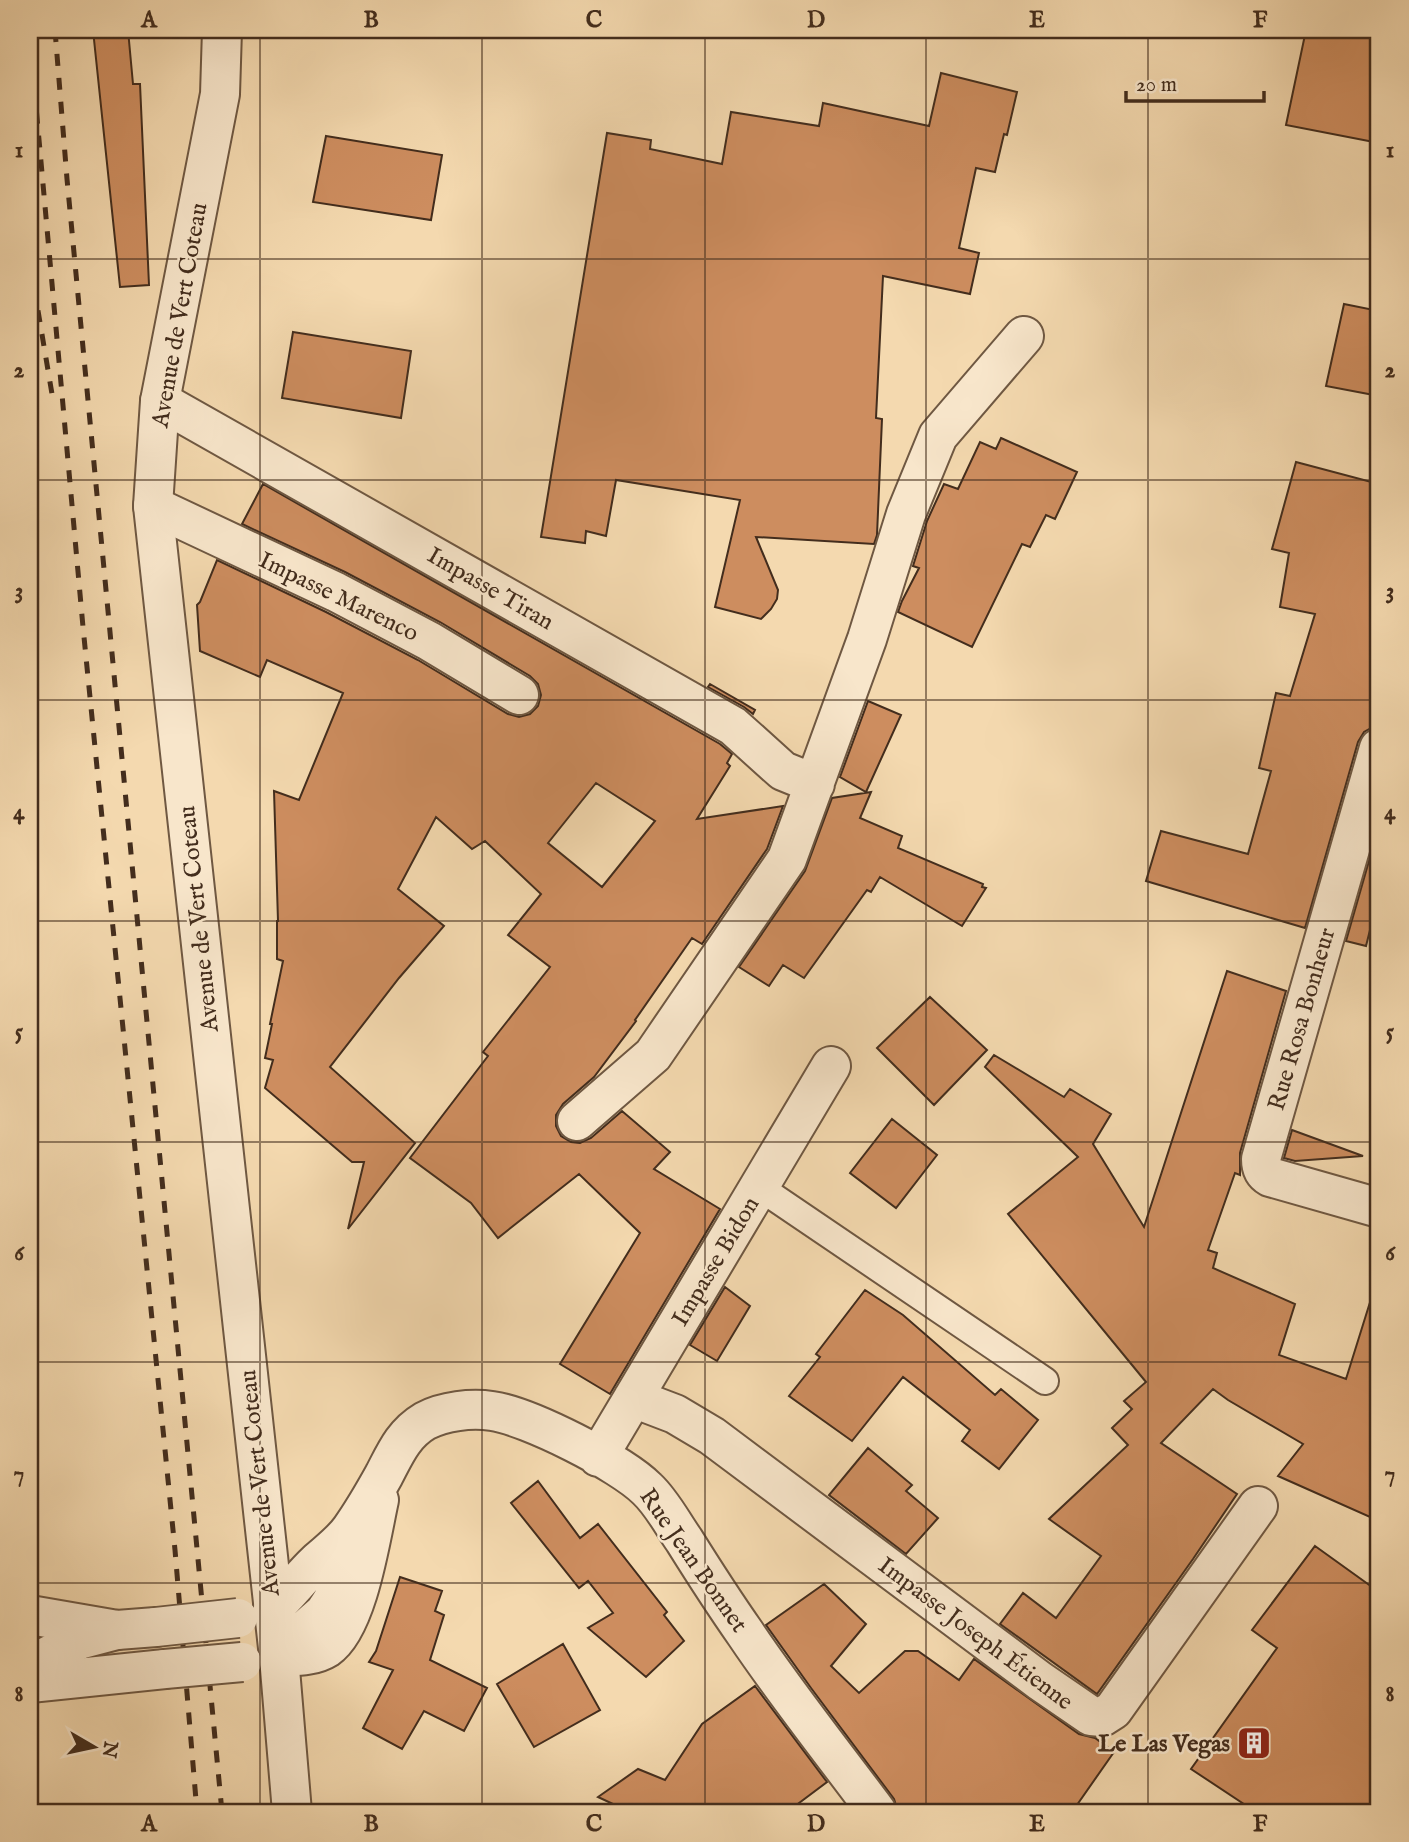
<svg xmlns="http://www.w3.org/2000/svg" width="1409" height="1842" font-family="'IM FELL English',serif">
<rect width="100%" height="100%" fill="#f4d9af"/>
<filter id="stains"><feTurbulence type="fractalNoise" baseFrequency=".00286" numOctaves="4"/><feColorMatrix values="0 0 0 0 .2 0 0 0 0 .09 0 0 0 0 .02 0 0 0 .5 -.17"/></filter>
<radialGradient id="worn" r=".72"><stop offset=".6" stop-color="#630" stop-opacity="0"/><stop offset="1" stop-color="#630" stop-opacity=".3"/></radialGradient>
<!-- building -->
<path fill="#cd8d5f" stroke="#432d1d" stroke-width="2" fill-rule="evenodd" d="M93,30h35l5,54h7l9,201 -29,2z
M1306,30h73v113l-93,-18z
M941,73l76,19 -10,43 -3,-1 -9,38 -19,-4 -17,80 20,5 -9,41 -87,-18 -7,142 6,1 -5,116 -3,9 -118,-7 22,53 -1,9 -6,10 -10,10 -46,-12 25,-107 -124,-20 -10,56 -20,-5 -1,12 -44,-6 66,-404 44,7 -1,9 72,15 9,-52 88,14 4,-23 106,23z
M326,136l116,19 -11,65 -118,-18z
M1344,304l35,7v85l-53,-10z
M293,332l118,19 -10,67 -119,-20z
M1001,438l76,34 -22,47 -9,-4 -16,32 -8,-3 -50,103 -74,-35 4,-11 17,-33 -6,-2 14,-45 17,-37 14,5 22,-47 16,7z
M1296,462l83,22v243h-6l-9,5 -6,10 -53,186 -159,-47 15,-50 87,23 23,-83 -12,-3 17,-75 14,3 25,-82 -35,-7 9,-54 -17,-4z
M263,484l457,260 12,10 -5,9 3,3 -33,53 86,-13 -16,43 -65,95 -10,-6 -57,82 1,1 -42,56 -31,27 -7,11v11l5,10 10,6 9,1 11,-5 31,-27 48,41 -16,17 66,40 -110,185 -50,-30 80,-131 -61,-59 -81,64 -27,-35 -61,-45 78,-102 -5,-4 67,-85 -42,-32 33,-41 -56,-53 -13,8 -36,-32 -38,72 46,37 -45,52 -69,89 85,76 -67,86 16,-67h-12l-87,-74 8,-28 -8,-2 7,-34h-2l13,-63 -6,-2v-38h1l-4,-130 25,9 44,-107 -76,-33 -7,17 -60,-26 -3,-46 3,-3 17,-42 109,52 92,48 90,54 11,3 11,-3 8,-8 3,-11 -3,-11 -8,-8 -90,-54 -95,-50 -103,-48zM596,783l59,38 -53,66 -54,-44z
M710,684l45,26 -2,4 -9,-7 -36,-20z
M868,701l33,14 -35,77 -26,-15z
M871,792l-11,26 42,18 -4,12 85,36 -1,3 4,1 -24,38 -82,-49 -9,15 -4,-2 -63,88 -21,-13 -14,21 -30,-19 66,-96 27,-73z
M1379,826v68l-13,52 -20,-5z
M1227,971l59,20 -46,162v22l-5,-2 -27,77 9,3 -4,15 82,36 -16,51 67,24 25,-80 8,1v221l-101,-45 25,-32 -75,-44 -15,-11 -52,54 76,51 -44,65 -96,135 -97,-70 23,-31 33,25 45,-62 -52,-37 79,-74 -16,-17 20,-19 -8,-8 22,-19 -138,-168 70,-57 -93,-90 9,-12 70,42 6,-8 41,25 -18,30 51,83z
M930,997l57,53 -53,55 -57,-57z
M892,1119l45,36 -41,53 -46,-35z
M1292,1130l71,26 -68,5 -11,-3z
M725,1287l25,19 -33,55 -27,-16z
M865,1290l38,25 92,80 6,-6 37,31 -39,49 -37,-28 8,-11 -67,-53 -51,64 -63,-45 31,-39 -4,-3z
M868,1448l44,37 -6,6 32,27 -32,36 -77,-59z
M538,1481l42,57 18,-14 69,88 -3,3 20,26 -38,36 -58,-49 25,-15 -25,-32 -9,7 -68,-85z
M1315,1546l64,46v220h-123l-65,-43 86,-121 -25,-18z
M400,1577l42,14 -7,20 9,4 -14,45 57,28 -23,43 -40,-20 -22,38 -39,-21 30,-58 -24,-8 7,-11z
M824,1584l42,40 -35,42 28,27 46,-42h13l41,29 15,-21 105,75 16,4 19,14 -42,60h-174l-4,-13 -83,-111 -45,-63z
M563,1644l37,66 -66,37 -37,-63z
M755,1686l72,96 -40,30h-157l-32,-15 40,-28 27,11 37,-56z"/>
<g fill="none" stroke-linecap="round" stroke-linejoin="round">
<!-- service casing -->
<g stroke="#6f5842" stroke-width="30">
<path id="service" d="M759,1187l286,194"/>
</g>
<!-- minor casing -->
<g stroke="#6f5842" stroke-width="42">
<path id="minor" d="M160,401l573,325 50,45 32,13
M153,506l183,86 93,49 90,54
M1379,748l-118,411c0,7 2,14 9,18l109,31
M577,1121l76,-66 134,-196 80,-220 39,-125 32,-78 86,-100
M633,1398l42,16 37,22 328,245 51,35 11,1 11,-7 145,-204
M598,1457l233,-391
M273,1608c16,-14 28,-31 44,-46 11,-10 25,-20 34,-33 12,-17 23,-36 33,-54 11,-21 19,-41 41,-54 19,-10 46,-13 67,-10 36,5 129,52 155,78 15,14 25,34 37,51 20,32 40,63 61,93 41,61 88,120 132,179
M279,1657c15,-1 34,0 48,-9 31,-21 44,-112 52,-148
M279,1657l12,-15 33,-29 6,-9 6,-10 6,-23
M30,1675l18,-19 31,-16 38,-10"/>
</g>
<!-- tertiary casing -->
<g stroke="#6f5842" stroke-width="42">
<path id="tertiary" d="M222,30l-2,64 -60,307 -7,105 126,1151 13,155
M30,1615l87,15 39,-3
M30,1683l135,-14"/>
</g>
<!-- service -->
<use href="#service" stroke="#f8e6cb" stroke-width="26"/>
<!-- minor -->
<use href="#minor" stroke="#f8e6cb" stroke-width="38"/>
<!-- tertiary -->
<use href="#tertiary" stroke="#f8e6cb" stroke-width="38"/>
<!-- rail -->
<path stroke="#432d1d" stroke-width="5" stroke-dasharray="12 12" stroke-linecap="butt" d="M55,30l12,149 155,1633
M30,40l53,587 92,923 22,262
M30,263l22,131"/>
<!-- tertiary-bridge casing -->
<g stroke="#6f5842" stroke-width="42" stroke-linecap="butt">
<path id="tertiary-bridge" d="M156,1627l82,-9
M165,1669l77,-7"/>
</g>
<!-- tertiary-bridge -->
<use href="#tertiary-bridge" stroke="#f8e6cb" stroke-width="38"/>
</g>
<!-- grid -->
<path fill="none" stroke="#432d1d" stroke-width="2" stroke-opacity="0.55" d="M260,30v1782M482,30v1782M705,30v1782M926,30v1782M1148,30v1782M30,259h1349M30,480h1349M30,700h1349M30,921h1349M30,1142h1349M30,1362h1349M30,1583h1349"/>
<!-- icons -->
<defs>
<g id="building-square" transform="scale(1.75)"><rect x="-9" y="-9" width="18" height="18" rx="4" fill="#8f2418" stroke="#f8e6cb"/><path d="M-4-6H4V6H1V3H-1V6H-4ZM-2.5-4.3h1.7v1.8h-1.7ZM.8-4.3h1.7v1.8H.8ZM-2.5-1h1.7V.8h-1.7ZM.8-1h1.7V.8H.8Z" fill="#fff"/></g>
</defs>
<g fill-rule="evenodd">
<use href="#building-square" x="1254" y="1743"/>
</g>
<g text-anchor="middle" stroke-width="5" stroke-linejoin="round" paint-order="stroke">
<!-- street labels -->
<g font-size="24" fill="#432d1d" stroke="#f8e6cb">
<text transform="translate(179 315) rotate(-80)" y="8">Avenue de Vert Coteau</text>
<text transform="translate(491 588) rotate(30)" y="8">Impasse Tiran</text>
<text transform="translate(339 596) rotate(26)" y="8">Impasse Marenco</text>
<text transform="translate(198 919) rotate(-96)" y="8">Avenue de Vert Coteau</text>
<text transform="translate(1301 1019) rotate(-74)" y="8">Rue Rosa Bonheur</text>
<text transform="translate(715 1261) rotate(-59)" y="8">Impasse Bidon</text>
<text transform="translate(259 1483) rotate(-96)" y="8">Avenue de Vert Coteau</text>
<text transform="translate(694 1560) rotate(55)" y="8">Rue Jean Bonnet</text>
<text transform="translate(976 1633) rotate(37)" y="8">Impasse Joseph Étienne</text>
</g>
<!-- poi labels -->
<g font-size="24" font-weight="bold" fill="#432d1d" stroke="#f8e6cb" text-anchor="end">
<text x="1230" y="1751">Le Las Vegas</text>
</g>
</g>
<!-- margin -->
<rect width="1409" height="1842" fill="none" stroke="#f4d9af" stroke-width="77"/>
<!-- north arrow -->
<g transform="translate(94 1747) rotate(99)" stroke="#f8e6cb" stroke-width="5" paint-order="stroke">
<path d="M0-5L12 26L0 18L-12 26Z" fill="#432d1d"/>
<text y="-10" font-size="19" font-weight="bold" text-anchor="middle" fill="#432d1d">N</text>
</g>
<!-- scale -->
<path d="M1126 91v10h138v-10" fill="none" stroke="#432d1d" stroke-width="3.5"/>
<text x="1136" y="91" font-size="21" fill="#432d1d" stroke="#f8e6cb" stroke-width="5" paint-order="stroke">20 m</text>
<rect x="38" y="38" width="1332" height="1766" fill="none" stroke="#432d1d" stroke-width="2.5"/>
<g font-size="23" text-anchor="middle" font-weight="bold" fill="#432d1d">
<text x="149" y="27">A</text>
<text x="371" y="27">B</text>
<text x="594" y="27">C</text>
<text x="816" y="27">D</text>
<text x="1037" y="27">E</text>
<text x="1260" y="27">F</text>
<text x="19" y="157">1</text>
<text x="1390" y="157">1</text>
<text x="19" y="377">2</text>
<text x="1390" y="377">2</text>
<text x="19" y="598">3</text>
<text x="1390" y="598">3</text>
<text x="19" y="819">4</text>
<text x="1390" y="819">4</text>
<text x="19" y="1039">5</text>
<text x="1390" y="1039">5</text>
<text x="19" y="1260">6</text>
<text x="1390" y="1260">6</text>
<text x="19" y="1481">7</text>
<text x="1390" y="1481">7</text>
<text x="19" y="1701">8</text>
<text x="1390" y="1701">8</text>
<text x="149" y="1831">A</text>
<text x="371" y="1831">B</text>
<text x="594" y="1831">C</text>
<text x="816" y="1831">D</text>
<text x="1037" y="1831">E</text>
<text x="1260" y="1831">F</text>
</g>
<rect width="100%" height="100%" filter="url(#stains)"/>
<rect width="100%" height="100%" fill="url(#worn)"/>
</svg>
